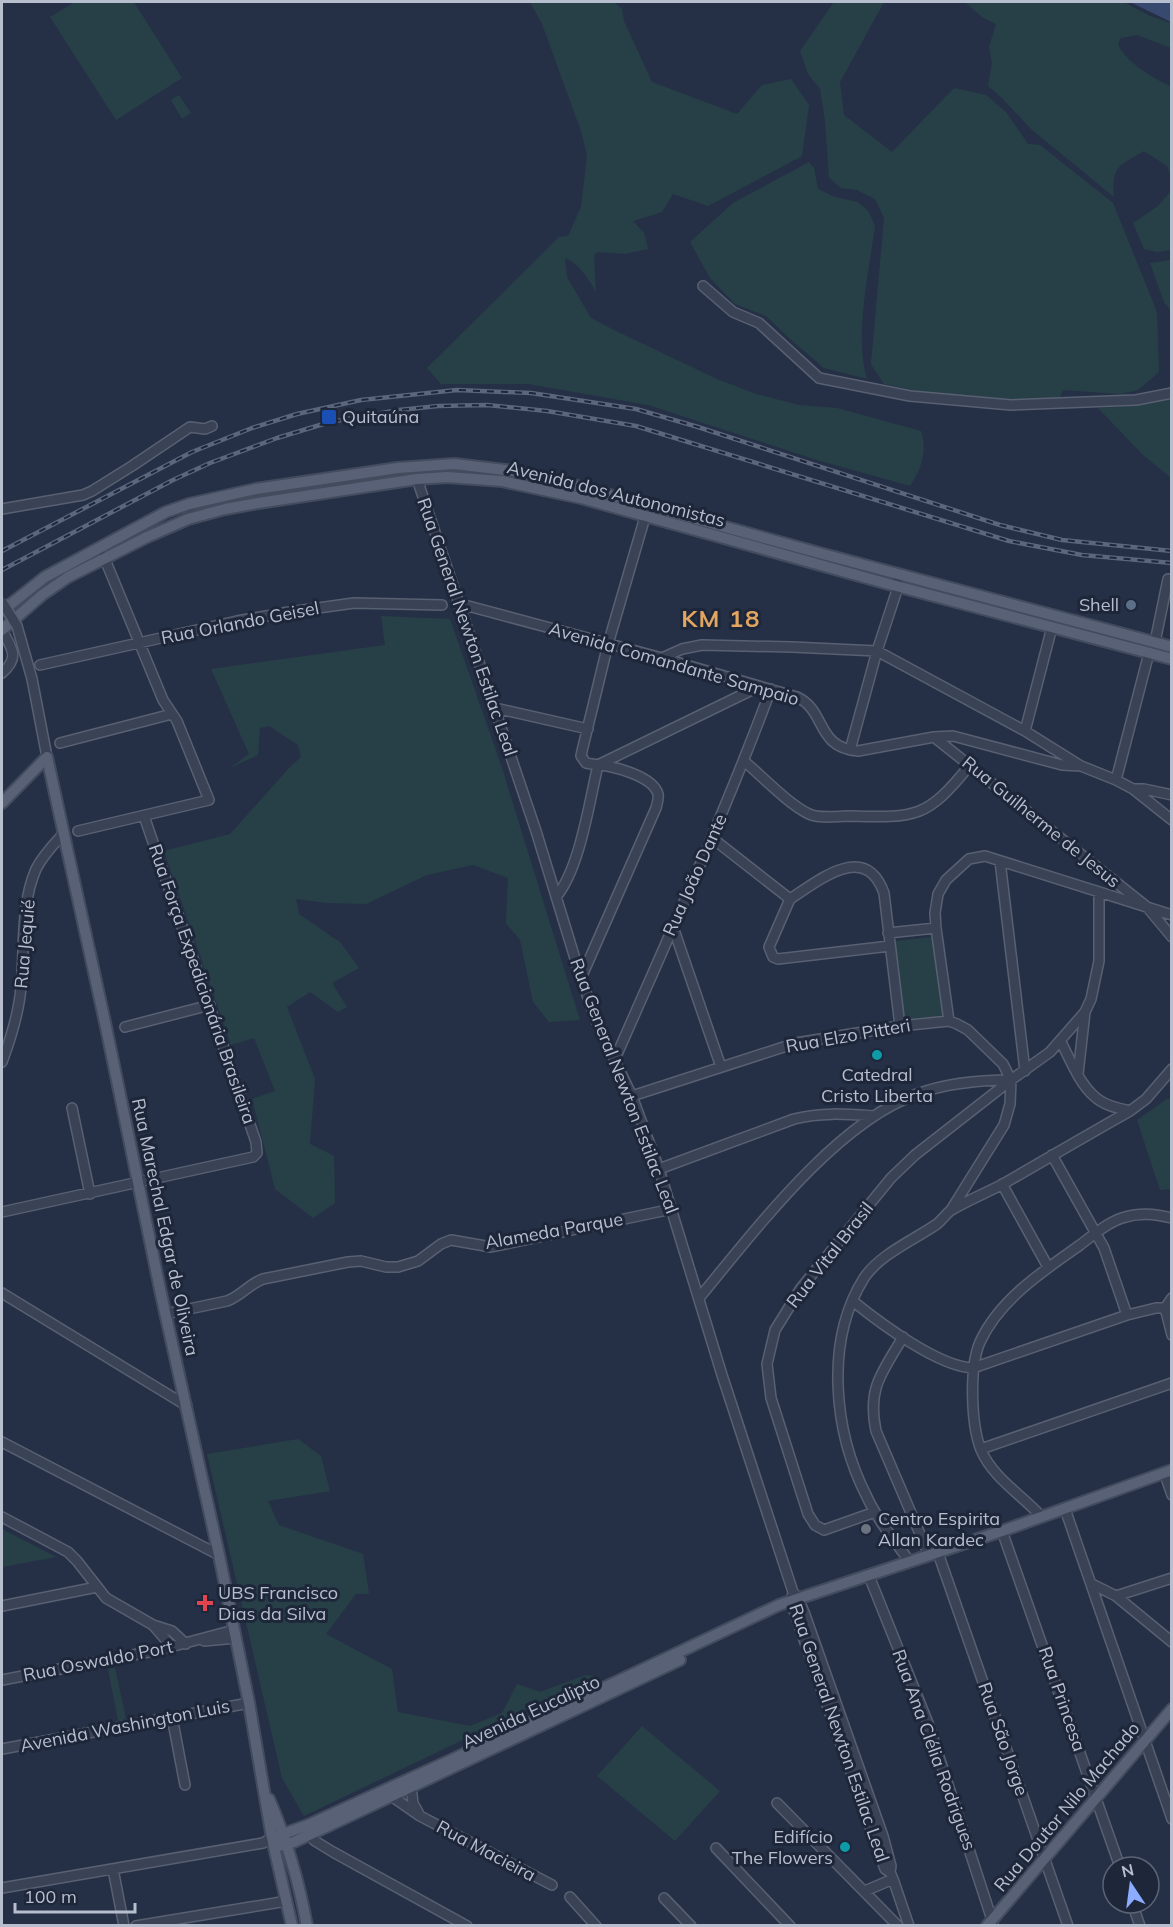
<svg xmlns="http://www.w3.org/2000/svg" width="1173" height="1927" font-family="Mulish,sans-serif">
<rect width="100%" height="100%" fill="#253046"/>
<!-- green -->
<path fill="#274047" d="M75,2h59l48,76 -66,42 -66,-103z
M530,2h84l8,7 2,12 28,61 85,32 25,-29 29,-6 18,26 -7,51 -94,50 -35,-12 -11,18 -29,9 11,12 4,16 -23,5 -27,-2 -4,3 2,37c-7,-13 -18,-29 -31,-34l2,19 24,41 25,13 101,48 39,15 43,11 38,3 84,23c7,21 0,38 -11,55l-93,-26 -169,-55 -120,-21h-87l-14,-16 132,-131 9,-1 13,-29 6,-51 -6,-25 -39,-107z
M834,2h50l-44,80 4,33 48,37 62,-64 32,7 20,17 22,32 12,1 73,58 44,109 2,60 -21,18 -18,4 -57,-4 -3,8 -43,4 -49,-7 -37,-1 -47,-10 -13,-20 13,-146 -9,-19 -18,-9 -16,-2 -12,-10 -4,-58 -5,-31 -12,-15 -8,-23z
M965,2h159l26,14 21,7v25l-34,-13 -16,3 -3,5c2,15 40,39 53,43v90l-4,-10 -23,-15c-25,15 -33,15 -30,46l-83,-68 -31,-33 -12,-10 4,-23 -3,-16 7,-23 -14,-7z
M179,95l12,18 -9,6 -11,-19z
M809,162l5,6 4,21 17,8 23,5 11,10 6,14c-6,44 -21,111 -8,153l-43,-11 -33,-28 -25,-24 -31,-12 -25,-26 -20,-36 43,-39z
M1171,191v59l-14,2 -13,-3 -11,-26 25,-17z
M1171,260h1l-1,51 -7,-9 -14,-39z
M1171,399h1l-1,79 -28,-23 -45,-47 36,-2z
M381,616l69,3 52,149 78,252 -31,2 -16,-20 -13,-62 -14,-17 2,-45 -35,-13 -46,10 -61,29 -40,-1 -30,-4 3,15 42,29 18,25 -27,15 15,24 -9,5 -28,-20 -23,15 28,72 -5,65 24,12 1,47 -22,15 -38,-29 -23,-90 23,-8 -21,-53 -23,7 -67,-194 66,-17 59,-66 12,-11 -3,-12 -29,-19 -9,2 -2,27 -28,13 19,-14 -38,-85 174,-24z
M932,937l11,81 -39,3 -9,-80z
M1167,1099h4v90l-11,1 -23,-70z
M298,1439l23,17 9,35 -62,10 11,24 84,29 6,40h-13l-30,40 66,35 6,43 72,14 32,-13 15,-29 23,8 46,-17 10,1 -292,140 -22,-38 -75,-324z
M2,1529l54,28 -54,10z
M115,1668l11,51 -8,2 -10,-52z
M642,1726l78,65 -45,50 -78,-65z"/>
<!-- water -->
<path fill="#37496e" d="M1130,2h41v20z"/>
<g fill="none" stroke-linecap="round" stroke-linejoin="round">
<!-- minor casing -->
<g stroke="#586072" stroke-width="12">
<path id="minor" d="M703,286l30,26 26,11 60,55 91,18 101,9 125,-5 36,-7
M417,479l119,352 45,147 16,45 35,73 27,73 63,206 71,217 5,6 6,14 79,224 8,30 -1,6
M2,509l81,-14 9,-4 40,-25 58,-39 15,2 7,-3
M457,603l205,55 135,39c30,14 18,50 61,54l76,-14 19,-1 109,29 19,1
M1155,642l13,-63
M662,658l20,-9 20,-4 90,2 85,4 148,80 56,35 35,14 17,9 39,31
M40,665l197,-44 52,-9 65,-9 88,2
M2,673c18,-16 10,-24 0,-43
M32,679l15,78
M495,708l93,21
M1025,731l27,-104
M934,737l213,170 25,30
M60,743l112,-29
M850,750l27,-99 21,-64 -1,-14
M744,761c18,15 44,43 65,53 10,5 29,2 41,2 67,2 77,2 120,-51
M598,765l160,-78
M1116,780l33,-127
M1133,789h11l28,6
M78,831l131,-31 -32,-79 -14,-21 -59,-143
M712,838l78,61
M1000,861l25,210
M556,897c24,-29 33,-94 42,-132l-12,-2 -5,-7 1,-5 26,-107 37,-127
M790,899c30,-19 75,-58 94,-6l16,133
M790,899l-21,48 4,10 5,2 112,-13
M673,927l48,140
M888,933l48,-5
M581,978l75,-170c1,-4 3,-10 2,-14 -5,-18 -45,-28 -60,-29
M949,1021l-13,-93 -1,-15 3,-19 8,-14 23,-21 16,-3 187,59
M125,1027l85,-22
M1061,1042c9,17 18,41 33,54 9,9 23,12 36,15
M615,1059c54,-123 109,-244 156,-370
M2,1062c9,-24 17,-50 19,-75 4,-39 -1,-81 15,-118 7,-14 18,-25 28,-36
M1078,1074l7,-62
M632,1096l164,-53 104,-17 49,-5 8,3 11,6 35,34 8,16 -1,24 -6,21 -53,85
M72,1108l18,86
M1052,1155l52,93 23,67
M659,1169l135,-50c27,-7 52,-5 80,-3
M1002,1184l46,83
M2,1212l251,-55 4,-4 -1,-11 -112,-326
M2,1293l185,113
M699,1298c55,-66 136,-175 218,-204 30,-11 62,-14 94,-14
M854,1302c26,21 85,65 119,66l154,-53 29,-7h9
M1165,1308l7,27
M1165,1308l7,-10
M165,1314l62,-13c14,-5 22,-17 36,-22l85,-17 13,-1 25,6h12l20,-6 23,-17 10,-4 40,7 181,-38
M903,1337c-21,36 -36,51 -27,94l53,124
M2,1442l217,113
M981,1449l191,-66
M1164,1472l8,23
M1065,1509l107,310
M875,1512l-51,18 -9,-5 -7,-11 -37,-116 -4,-34 8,-34 26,-42 90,-110 24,-23 96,-75 39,-28 35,-40 6,-13 8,-38v-67
M2,1517l66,35 9,9 29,37 47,27 19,6 14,13
M1042,1517c-20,-22 -49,-39 -61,-67 -10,-25 -12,-83 -1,-108 19,-42 63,-71 100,-97 13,-10 27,-22 42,-27 18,-6 32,-4 50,0
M1002,1531l118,336
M938,1553l130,373
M910,1562c-15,-21 -32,-41 -43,-65 -33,-64 -43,-155 -3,-219 16,-24 50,-38 73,-54 5,-4 8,-9 13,-13 16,-10 36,-18 53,-27 42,-24 84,-49 127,-73l16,-12 26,-30
M869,1576l59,147 65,200
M1092,1584l24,12 56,46
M792,1596l-1,5 5,16 89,252 5,3 3,7 16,47
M1116,1596l56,-18
M2,1606l95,-19
M153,1625l19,22
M204,1641l32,-3
M2,1680l157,-30 75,-20
M172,1717l13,68
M2,1749l247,-46
M411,1787l2,16 6,11
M387,1793l33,23 132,69
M777,1803l121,123
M309,1835l6,6 18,11 134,74
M716,1848l74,78
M113,1869l11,57
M2,1888l261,-45 9,-5
M865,1891l28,-12
M570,1897l26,29
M664,1898l27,28
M1132,1903l8,23
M136,1926l151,-25"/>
</g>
<!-- major casing -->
<g stroke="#434b5e" stroke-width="14">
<path id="major" d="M2,611l43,-34 121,-65 23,-8 67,-15 142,-21 56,-4 59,7 46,10 260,72 353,94
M2,630l40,-35 26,-18 79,-40 41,-18 37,-10 33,-6 159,-24 30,-2 55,4 79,17 304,85 287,76
M47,757l59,270 55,267 58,261 30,148 23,135 20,88
M2,803l45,-46
M269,1799c18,41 30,83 38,127
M272,1838l36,-13 143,-65 328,-155 223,-74 170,-61
M275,1847l19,-5 30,-14 356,-168
M987,1926l185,-217"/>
</g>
<!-- minor -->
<use href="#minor" stroke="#3a4255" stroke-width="9"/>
<!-- major -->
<use href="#major" stroke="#586175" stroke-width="10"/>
<!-- rail casing -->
<g stroke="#5b667c" stroke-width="4.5">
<path id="rail" d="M2,551l190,-99 60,-24 45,-14 64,-14 96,-10 74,3 105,16 62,18 302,98 62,15 110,11
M2,570l171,-90 37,-17 67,-25 53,-16 69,-12 39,-4 49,-1 60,6 89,15 373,115 73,14 90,8"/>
</g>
<!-- rail -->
<use href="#rail" stroke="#1e273a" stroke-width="2" stroke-dasharray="7" stroke-linecap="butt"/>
<!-- minor-bridge casing -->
<g stroke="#586072" stroke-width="12" stroke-linecap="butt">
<path id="minor-bridge" d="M2,602l15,24 15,53"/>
</g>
<!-- minor-bridge -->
<use href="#minor-bridge" stroke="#3a4255" stroke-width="9"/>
</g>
<!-- markers -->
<rect fill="#1a4fb4" stroke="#1e273a" stroke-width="2" x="321" y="409" width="16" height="16" rx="3"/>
<circle fill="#5c6f8a" stroke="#1e273a" stroke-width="2" cx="1131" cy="605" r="6"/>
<g fill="#0f9aa8" stroke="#1e273a" stroke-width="2">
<circle cx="877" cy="1055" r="6"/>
<circle cx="845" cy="1847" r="6"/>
</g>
<circle fill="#6b7280" stroke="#1e273a" stroke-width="2" cx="866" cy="1529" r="6"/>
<path fill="#e0444e" stroke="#1e273a" stroke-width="2" d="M202 1594h6v6h6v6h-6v6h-6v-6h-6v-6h6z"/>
<g text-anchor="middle" stroke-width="6" stroke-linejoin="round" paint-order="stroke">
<!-- poi labels -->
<g font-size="18" fill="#b7bece" stroke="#1e273a" text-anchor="start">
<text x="342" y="423">Quitaúna</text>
<text x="1119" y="611" text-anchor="end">Shell</text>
<text x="877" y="1081" text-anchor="middle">Catedral<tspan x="877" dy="21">Cristo Liberta</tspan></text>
<text x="878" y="1525">Centro Espirita<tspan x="878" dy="21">Allan Kardec</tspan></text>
<text x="218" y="1599">UBS Francisco<tspan x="218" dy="21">Dias da Silva</tspan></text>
<text x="833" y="1843" text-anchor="end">Edifício<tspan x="833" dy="21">The Flowers</tspan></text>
</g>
<!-- street labels -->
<g font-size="18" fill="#b7bece" stroke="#1e273a">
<text transform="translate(616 494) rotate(14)" y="6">Avenida dos Autonomistas</text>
<text transform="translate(240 623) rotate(-11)" y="6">Rua Orlando Geisel</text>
<text transform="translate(467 627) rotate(71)" y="6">Rua General Newton Estilac Leal</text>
<text transform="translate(674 664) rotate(16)" y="6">Avenida Comandante Sampaio</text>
<text transform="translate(1041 822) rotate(39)" y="6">Rua Guilherme de Jesus</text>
<text transform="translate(695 875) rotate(-66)" y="6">Rua João Dante</text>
<text transform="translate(25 944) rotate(-85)" y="6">Rua Jequié</text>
<text transform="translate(202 984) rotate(71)" y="6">Rua Força Expedicionária Brasileira</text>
<text transform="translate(848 1036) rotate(-10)" y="6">Rua Elzo Pitteri</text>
<text transform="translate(624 1086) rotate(69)" y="6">Rua General Newton Estilac Leal</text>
<text transform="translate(165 1227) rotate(78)" y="6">Rua Marechal Edgar de Oliveira</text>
<text transform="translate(554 1231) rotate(-10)" y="6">Alameda Parque</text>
<text transform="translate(830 1255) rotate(-52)" y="6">Rua Vital Brasil</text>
<text transform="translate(98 1661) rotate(-11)" y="6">Rua Oswaldo Port</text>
<text transform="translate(1062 1699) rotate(71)" y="6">Rua Princesa</text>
<text transform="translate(531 1712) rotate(-25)" y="6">Avenida Eucalipto</text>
<text transform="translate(125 1726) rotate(-11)" y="6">Avenida Washington Luis</text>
<text transform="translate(839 1733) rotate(71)" y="6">Rua General Newton Estilac Leal</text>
<text transform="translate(1003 1739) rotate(71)" y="6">Rua São Jorge</text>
<text transform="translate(934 1750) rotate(70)" y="6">Rua Ana Clélia Rodrigues</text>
<text transform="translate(1067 1807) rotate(-50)" y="6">Rua Doutor Nilo Machado</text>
<text transform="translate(486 1851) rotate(28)" y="6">Rua Macieira</text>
</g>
<!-- district labels -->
<g font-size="24" font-weight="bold" letter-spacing="1.5" fill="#e0a561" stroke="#1e273a">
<text x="721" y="627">KM 18</text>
</g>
</g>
<!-- border -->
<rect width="1173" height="1927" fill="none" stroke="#b7bece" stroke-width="6"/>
<!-- north arrow -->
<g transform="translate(1131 1885) rotate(347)"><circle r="28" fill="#1e273a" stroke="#5b6375" stroke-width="1.5"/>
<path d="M0-4.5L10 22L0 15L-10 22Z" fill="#8cadff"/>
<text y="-9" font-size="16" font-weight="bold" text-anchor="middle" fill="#b7bece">N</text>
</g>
<!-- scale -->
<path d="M15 1903v9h120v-9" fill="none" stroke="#b7bece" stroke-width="3"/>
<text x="24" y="1903" font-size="18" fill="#b7bece" stroke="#1e273a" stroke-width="4.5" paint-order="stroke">100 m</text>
</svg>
